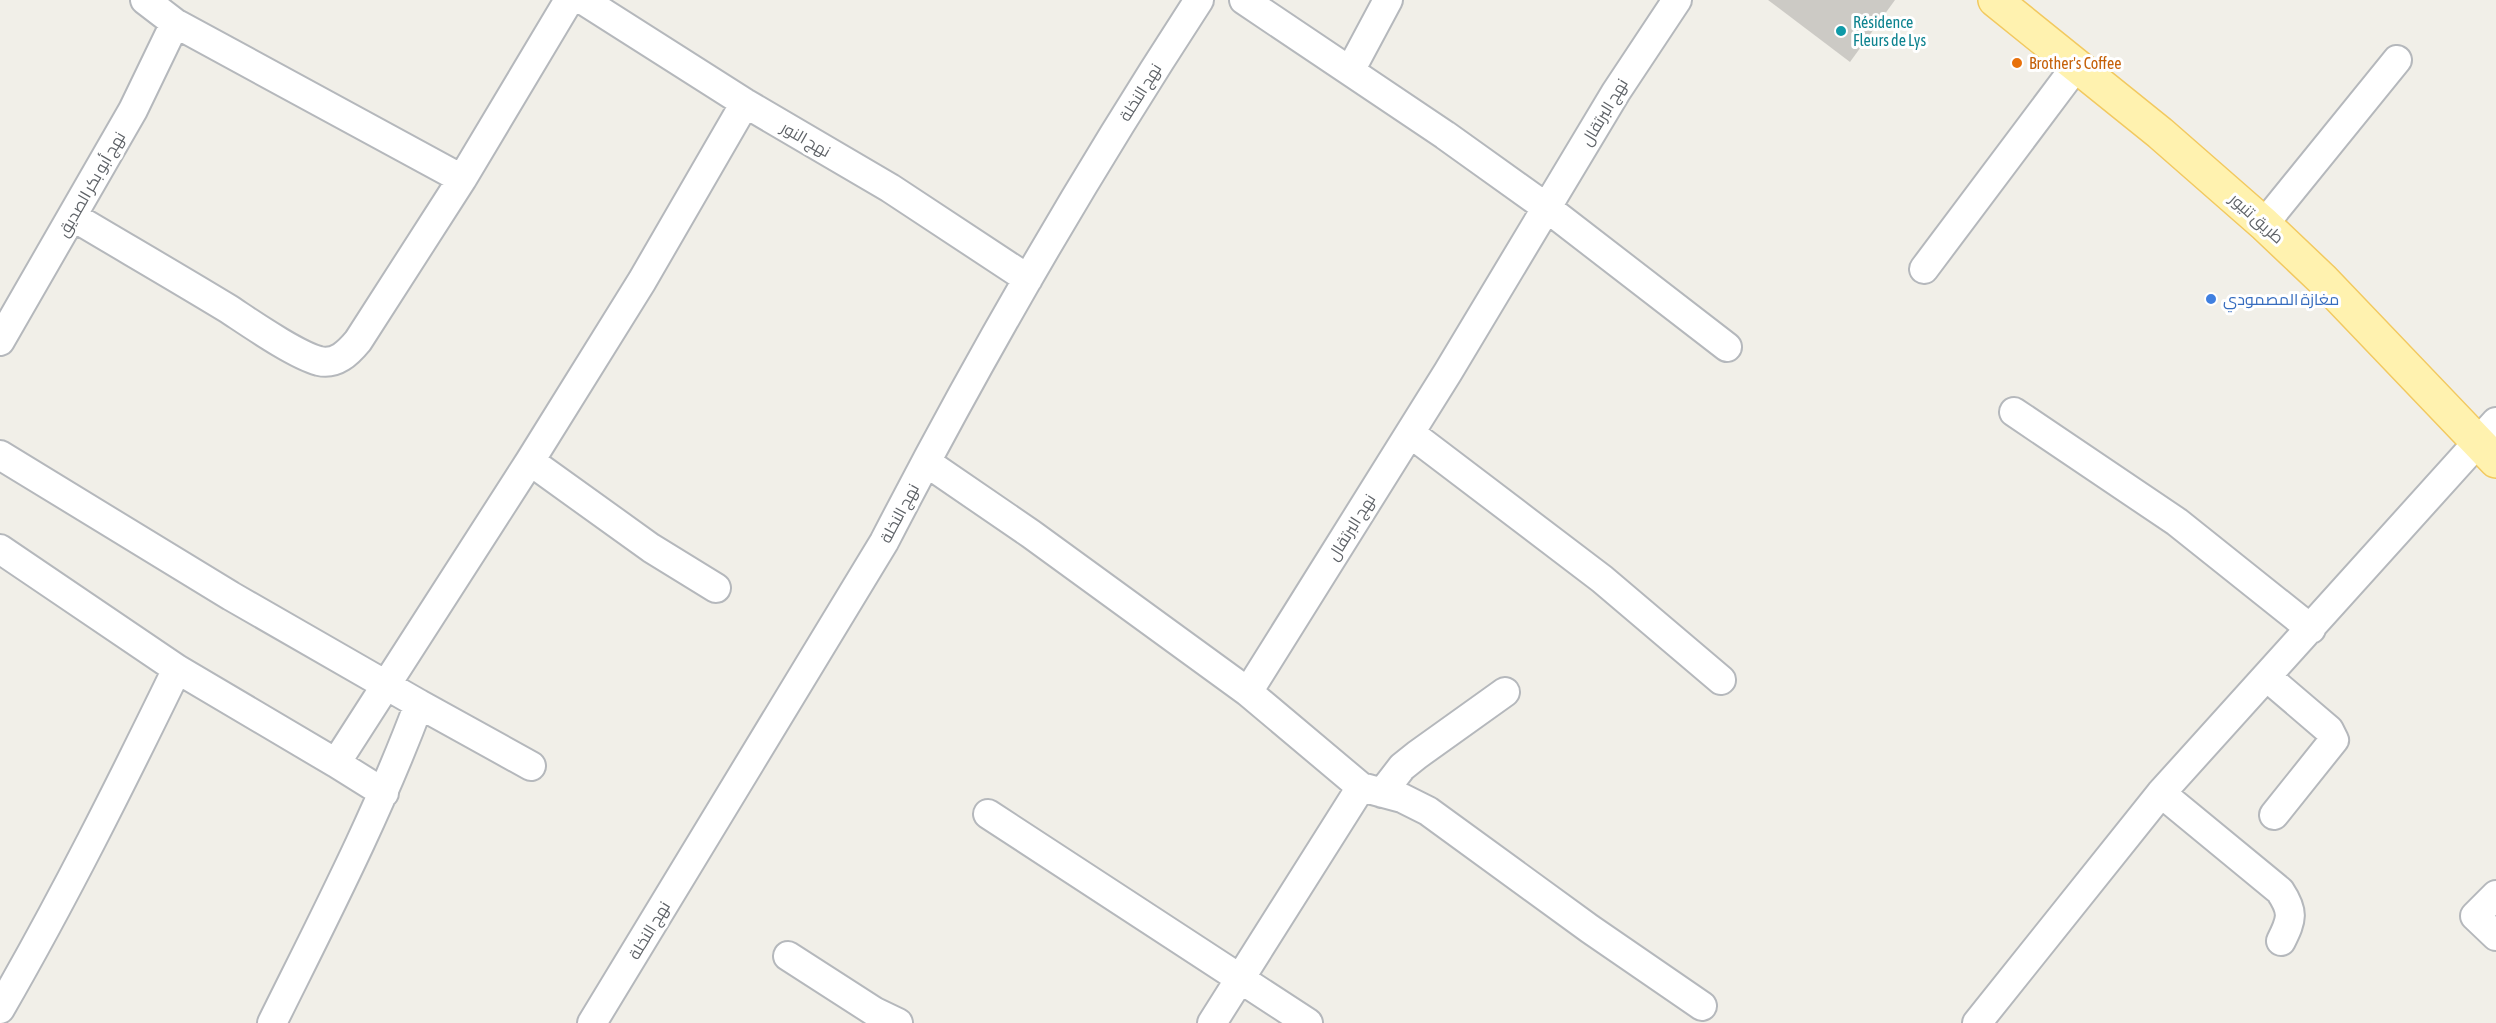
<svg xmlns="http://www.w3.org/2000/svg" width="2496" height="1023" font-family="'Asap Condensed',Cairo,sans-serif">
<rect width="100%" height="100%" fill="#f1efe8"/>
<!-- building -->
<path fill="#cccac5" d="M1768,0h127l-45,62z"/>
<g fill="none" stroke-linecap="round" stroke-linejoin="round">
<!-- minor casing -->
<g stroke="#b5b8bc" stroke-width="32">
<path id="minor" d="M145,0l30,23 287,156 107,-179
M583,0l162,103 145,85 138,91
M1244,0l201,135 102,73 180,139
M1350,71l38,-71
M72,216c52,31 104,61 155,92 23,15 67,46 92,53 17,4 29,-8 39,-20l104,-162
M2264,224l133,-164
M1924,269l153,-204
M0,341l133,-231 42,-87
M2014,412l163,110 134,107
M1410,433l192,146 119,101
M0,455l231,141 188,108
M530,461l121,87 65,40
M926,462l105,72 217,158
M0,549l177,120 159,94 194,-302 112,-180 103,-178
M2267,677l62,53 5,10 -60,75
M336,763l48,30
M1361,787l41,11 26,13 162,118 112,77
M1382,793l20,-26 15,-12 88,-63
M2161,793l119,98c14,21 12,28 1,50
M988,814l320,209
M2496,895l-21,21 21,20
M788,956l87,56 23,11
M0,1009c64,-111 121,-225 177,-340
M272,1023c52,-105 106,-209 147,-319l112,62
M592,1023l292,-481c96,-186 201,-367 315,-542
M1212,1023l149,-236 -113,-95 200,-320 168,-280 61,-92
M1977,1023l184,-230 335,-371"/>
</g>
<!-- major casing -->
<g stroke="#f2c960" stroke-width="36">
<path id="major" d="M1995,0l165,133 104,91 58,55 174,182"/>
</g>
<!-- minor -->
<use href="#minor" stroke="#fff" stroke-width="28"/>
<!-- major -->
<use href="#major" stroke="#fff2af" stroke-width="33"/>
</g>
<!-- markers -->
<circle fill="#0f9aa8" stroke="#fff" stroke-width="2" cx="1841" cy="31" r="6"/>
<circle fill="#e8710a" stroke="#fff" stroke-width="2" cx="2017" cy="63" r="6"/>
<circle fill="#3f7fe0" stroke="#fff" stroke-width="2" cx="2211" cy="299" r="6"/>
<g text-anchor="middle" stroke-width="6" stroke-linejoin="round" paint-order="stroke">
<!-- culture labels -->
<g font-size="16" fill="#0d838f" stroke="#fff" text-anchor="start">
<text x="1853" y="28">Résidence<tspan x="1853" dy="18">Fleurs de Lys</tspan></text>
</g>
<!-- food labels -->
<g font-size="16" fill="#c56008" stroke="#fff" text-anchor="start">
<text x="2029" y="69">Brother's Coffee</text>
</g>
<!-- street labels -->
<g font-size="16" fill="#5f6368" stroke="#fff">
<text transform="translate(1140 92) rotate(-58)" y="6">نهج النخلة</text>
<text transform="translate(1604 112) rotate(-59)" y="6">نهج البرتقال</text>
<text transform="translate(806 139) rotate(30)" y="6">نهج النور</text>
<text transform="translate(91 184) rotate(-60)" y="6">نهج أبو بكر الصديق</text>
<text transform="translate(2257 218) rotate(42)" y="6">طريق تنيور</text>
<text transform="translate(899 513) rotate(-62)" y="6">نهج النخلة</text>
<text transform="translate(1351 527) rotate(-58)" y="6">نهج البرتقال</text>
<text transform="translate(649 930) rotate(-59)" y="6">نهج النخلة</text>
</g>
<!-- shop labels -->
<g font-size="16" fill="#366cbe" stroke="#fff" text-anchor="start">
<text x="2223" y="305">مغازة المصمودي</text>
</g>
</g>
</svg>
